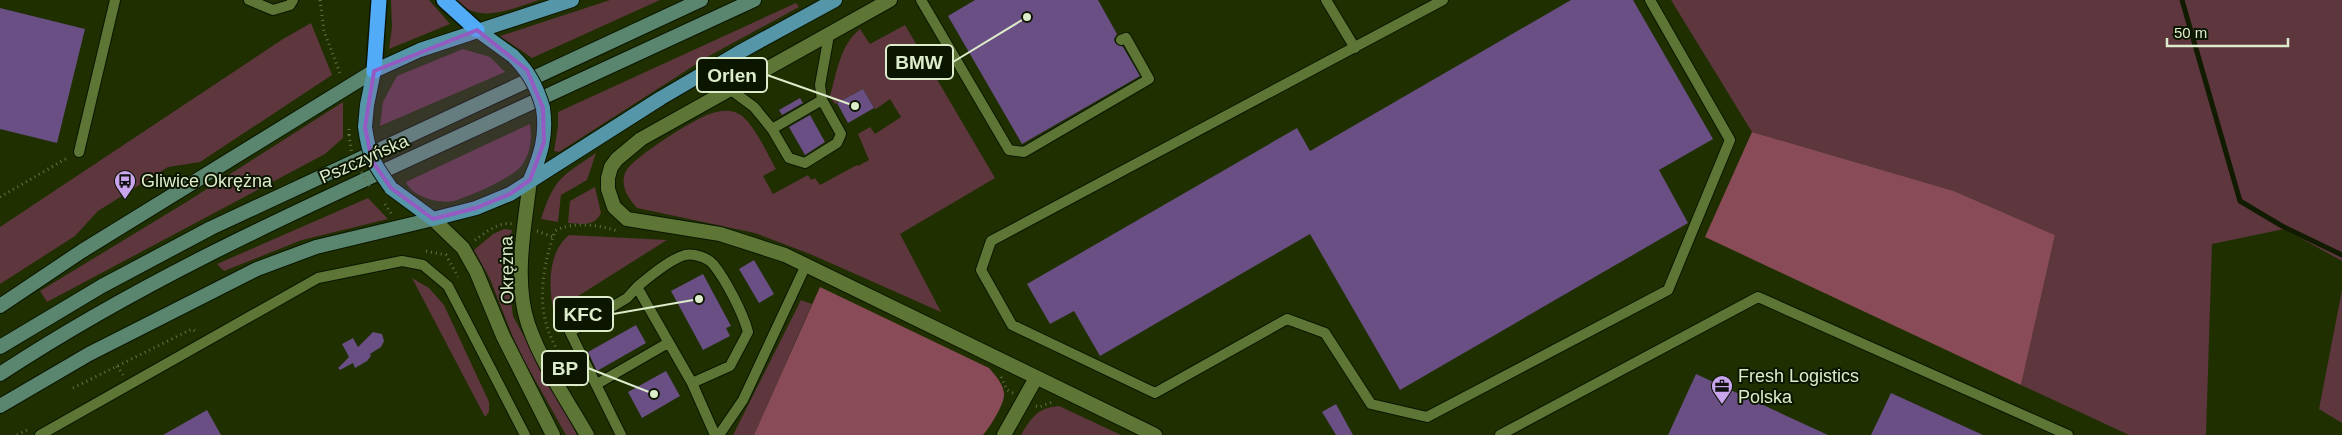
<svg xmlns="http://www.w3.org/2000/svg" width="2342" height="435" font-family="Helvetica,sans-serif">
<rect width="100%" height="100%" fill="#1f2f00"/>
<!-- green -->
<path fill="#5d363e" d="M391,0h38l21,24 -61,25 3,-22z
M456,0h83c-28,9 -60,25 -83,0z
M610,0h50l-128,58 -32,-22z
M1671,0h671v261l-58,-32 -72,15 -6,191h-77l-108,-50 34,-150 -101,-44 -202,-59z
M796,3l3,4 -90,49 -150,96 -5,-1 4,-25v-14z
M311,23l21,52 -132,87 -32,5 -70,44 -23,25 -75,48v-57l283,-188z
M905,25l90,153 -95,56 41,78 -131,-58 -55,-21 -118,-25c-9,-10 -18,-23 -11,-37 9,-15 64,-49 81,-56 9,-4 22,-6 30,-2 16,7 30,41 39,56l-13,7 10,18 35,-19 3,5 4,-2 5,7 37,-20 1,1 11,-6 -11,-26 12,-7 5,7 26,-17 -11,-18 -14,10 -2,-1 -11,-19 -28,15 -5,-8c7,-24 10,-51 30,-67l10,15z
M463,49l27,8 15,15 -125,54 3,-24 14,-26z
M343,102v36l-18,16 -278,148 -7,-11 148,-90z
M530,124c2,14 1,29 -8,41 -9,13 -52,31 -68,36 -15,3 -42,-4 -48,-19z
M596,153l-9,27 -26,15 -3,27 -17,-3c14,-42 20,-42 55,-66z
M595,187l6,26c-7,14 -18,11 -33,10l2,-22z
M368,198l20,21 -86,21 -78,31 -7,-7z
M504,229l8,1 -6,36 7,50 64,119h-11l-41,-73 -13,-27 -22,-56 -16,-29 19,-16z
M569,235l98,5 -92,58 -13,22 -3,13c-9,-30 -17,-75 10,-98z
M412,278l17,10 15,17 45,97v10l-4,5z
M2342,290v133l-23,-14z
M801,300l11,4 -58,131h-21z
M1059,406l62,29h-100c11,-18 16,-27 38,-29z"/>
<!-- forest -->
<path fill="#8a4b59" d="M1752,132l202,59 101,44 -34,150 -316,-148z
M820,287l169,81c7,8 16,18 15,28 -1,10 -14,31 -21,39h-229z"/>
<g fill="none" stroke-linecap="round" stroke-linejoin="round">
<!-- stream -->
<path stroke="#111b00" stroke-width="5" d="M2182,0l58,201 42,25 60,29"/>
</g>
<!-- building -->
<path fill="#694f83" d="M975,0h123l19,34 -3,5 1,4 8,4 17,29 -118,68 -74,-128z
M1571,0h62l80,139 -54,31 29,53 -288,167 -90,-156 -210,122 -26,-45 -24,13 -23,-40 270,-156 13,23z
M0,8l85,21 -28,114 -57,-14z
M863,89l11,19 -26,15 -11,-20z
M800,98l3,5 -21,12 -3,-5z
M810,115l15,27 -20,13 -16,-28z
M754,260l20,34 -15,9 -20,-34z
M703,274l28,52 -5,2 4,8 -27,14 -32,-59z
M636,325l10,18 -49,28 -9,-19z
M373,332l9,2 2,7 -3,6 -11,7 1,2 -4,5 -12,7 -2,-5 -13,7 -2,-2 11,-11 -7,-13 11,-6 5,9z
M666,371l14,25 -38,22 -14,-26z
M1696,374l132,61h-160z
M1891,393l92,42h-112z
M1336,404l17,31h-17l-14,-23z
M207,410l14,25h-58z"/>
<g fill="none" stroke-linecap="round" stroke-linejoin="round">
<!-- service casing -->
<g stroke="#0b1600" stroke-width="12">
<path id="service" d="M249,0l24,10 17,-5 3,-5
M921,0l88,150 15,2 125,-73 -23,-41 -5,2
M1326,0l29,48
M1443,0l-452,241 -10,29 31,55 143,68 132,-74 38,14 46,71 56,13 241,-127 62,-150 -80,-140
M731,90l23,17 18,22 17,29 16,5 32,-20 4,-9 -19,-34 -2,-15 9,-50
M772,129l50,-29
M79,152l36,-152
M637,287c12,-10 33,-28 48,-32 9,-2 23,3 28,9 13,16 30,49 35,68l-18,34 -38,17
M597,384l71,-41
M40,435l278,-157 84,-17 21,4 25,21 77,149
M621,435l-51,-103 57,-34 10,-11 55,96 23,52
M719,435l24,-35 63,-135
M1500,435l258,-138 310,138"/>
</g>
<!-- minor casing -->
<g stroke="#0b1600" stroke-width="16">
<path id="minor" d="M890,0l-249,139 -24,20 -6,8 -3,11v11l6,18 13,12 93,15 65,21 370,180
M1004,435l32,-57"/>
</g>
<!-- tertiary casing -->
<g stroke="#0b1600" stroke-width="16">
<path id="tertiary" d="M530,180c-5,45 -17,99 -2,144 14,40 38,75 59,111
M433,219l30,29 13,23 27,65 50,99"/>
</g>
<!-- secondary casing -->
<g stroke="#0b1600" stroke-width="16">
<path id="secondary" d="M0,306l82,-55 292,-180
M0,347l102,-61 109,-58 490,-228
M0,374c135,-89 281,-156 427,-223 109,-50 218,-101 327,-151
M0,406l89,-52 168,-85 59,-22 117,-28"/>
</g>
<!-- primary casing -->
<g stroke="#0b1600" stroke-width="16">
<path id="primary" d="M477,30l36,26
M365,127l2,-22 7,-34 46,-21 152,-50
M530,180c11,-25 17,-45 13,-72
M391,188l42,31 43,-11 34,-14 151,-96 77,-45 97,-53"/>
</g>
<!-- motorway casing -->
<g stroke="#0b1600" stroke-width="18">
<path id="motorway" d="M444,0l33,30
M374,71l5,-71"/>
</g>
<!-- path -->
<path stroke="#637348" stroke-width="3" stroke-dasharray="1 4" stroke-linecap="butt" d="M320,0l4,31 17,45
M349,135v-7
M0,197l69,-40
M385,204l7,11
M537,231l16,6
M475,240c10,-7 24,-19 37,-16
M426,251l20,4 12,22
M117,366l6,9
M1001,377l6,13 6,3
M577,386c-9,-18 -22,-37 -29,-56 -11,-32 -4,-68 7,-99 16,-10 45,-6 62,0
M73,388l119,-59 6,4
M1036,406l3,1 14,-5
M17,435l12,-6"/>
<!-- service -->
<use href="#service" stroke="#5d7635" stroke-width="10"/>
<!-- minor -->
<use href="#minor" stroke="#5d7635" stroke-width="14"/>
<!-- tertiary -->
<use href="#tertiary" stroke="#5d7635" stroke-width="14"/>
<!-- secondary -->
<use href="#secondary" stroke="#5a866f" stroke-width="14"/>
<!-- primary -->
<use href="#primary" stroke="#5696a9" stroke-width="14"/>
<!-- motorway -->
<use href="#motorway" stroke="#52abf7" stroke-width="15"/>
<!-- primary-bridge casing -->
<g stroke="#0b1600" stroke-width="16" stroke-linecap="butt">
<path id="primary-bridge" d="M513,56c16,16 24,31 30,52
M365,127c4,30 9,37 26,61"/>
</g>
<!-- path-bridge -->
<path stroke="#637348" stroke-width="3" stroke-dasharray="1 4" stroke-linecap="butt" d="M349,135l3,21 18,31"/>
<!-- primary-bridge -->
<use href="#primary-bridge" stroke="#5696a9" stroke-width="14"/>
</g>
<!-- marked area -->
<path fill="#945cc2" fill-opacity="0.2" stroke="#945cc2" stroke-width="4" stroke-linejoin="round" d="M477,30l50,40 16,38 1,34 -14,38 -20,14 -34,14 -43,11 -42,-31 -19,-27 -7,-34 9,-56z"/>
<!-- icons -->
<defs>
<g id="bus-pin" transform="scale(1.125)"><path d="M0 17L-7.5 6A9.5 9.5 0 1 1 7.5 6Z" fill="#c9a5ee" stroke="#0c1500"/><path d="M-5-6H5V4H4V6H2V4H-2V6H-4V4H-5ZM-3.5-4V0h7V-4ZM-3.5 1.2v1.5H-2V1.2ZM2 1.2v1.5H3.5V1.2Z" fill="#111"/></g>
<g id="office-pin" transform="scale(1.125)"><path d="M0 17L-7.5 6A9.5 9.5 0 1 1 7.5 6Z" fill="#c9a5ee" stroke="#0c1500"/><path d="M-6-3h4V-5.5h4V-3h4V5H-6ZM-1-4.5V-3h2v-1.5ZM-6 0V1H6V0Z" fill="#111"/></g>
</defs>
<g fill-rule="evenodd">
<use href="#bus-pin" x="125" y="181"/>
<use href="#office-pin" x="1722" y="386"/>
</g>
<g text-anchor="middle" stroke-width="4" stroke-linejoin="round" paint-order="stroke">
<!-- street labels -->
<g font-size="18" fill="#ddecca" stroke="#0c1500">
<text transform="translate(364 159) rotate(-24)" y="6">Pszczyńska</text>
<text transform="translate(507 270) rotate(-91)" y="6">Okrężna</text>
</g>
<!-- poi labels -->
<g font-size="18" fill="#ddecca" stroke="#0c1500" text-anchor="start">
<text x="141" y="187">Gliwice Okrężna</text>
<text x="1738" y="382">Fresh Logistics<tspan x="1738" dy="21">Polska</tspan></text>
</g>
</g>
<!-- callouts -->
<path fill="none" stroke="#ddecca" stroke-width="2" d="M1027 17L953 62M855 106L767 75M699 299L613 314M654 394L588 368"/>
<g fill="#ddecca" stroke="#0c1500" stroke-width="2">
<circle cx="1027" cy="17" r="5"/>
<circle cx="855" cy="106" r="5"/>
<circle cx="699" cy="299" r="5"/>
<circle cx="654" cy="394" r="5"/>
</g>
<g fill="#0c1500" stroke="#ddecca" stroke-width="2">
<rect x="886" y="45" width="67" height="34" rx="5"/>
<rect x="697" y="58" width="70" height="34" rx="5"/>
<rect x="554" y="297" width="59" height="34" rx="5"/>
<rect x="542" y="351" width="46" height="34" rx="5"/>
</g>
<g font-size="19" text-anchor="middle" font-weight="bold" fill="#ddecca">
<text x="919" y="69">BMW</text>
<text x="732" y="82">Orlen</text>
<text x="583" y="321">KFC</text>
<text x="565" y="375">BP</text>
</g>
<!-- scale -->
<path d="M2167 38v8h121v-8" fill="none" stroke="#ddecca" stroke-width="2.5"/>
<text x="2174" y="38" font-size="15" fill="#ddecca" stroke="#0c1500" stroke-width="4" paint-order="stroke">50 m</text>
</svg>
